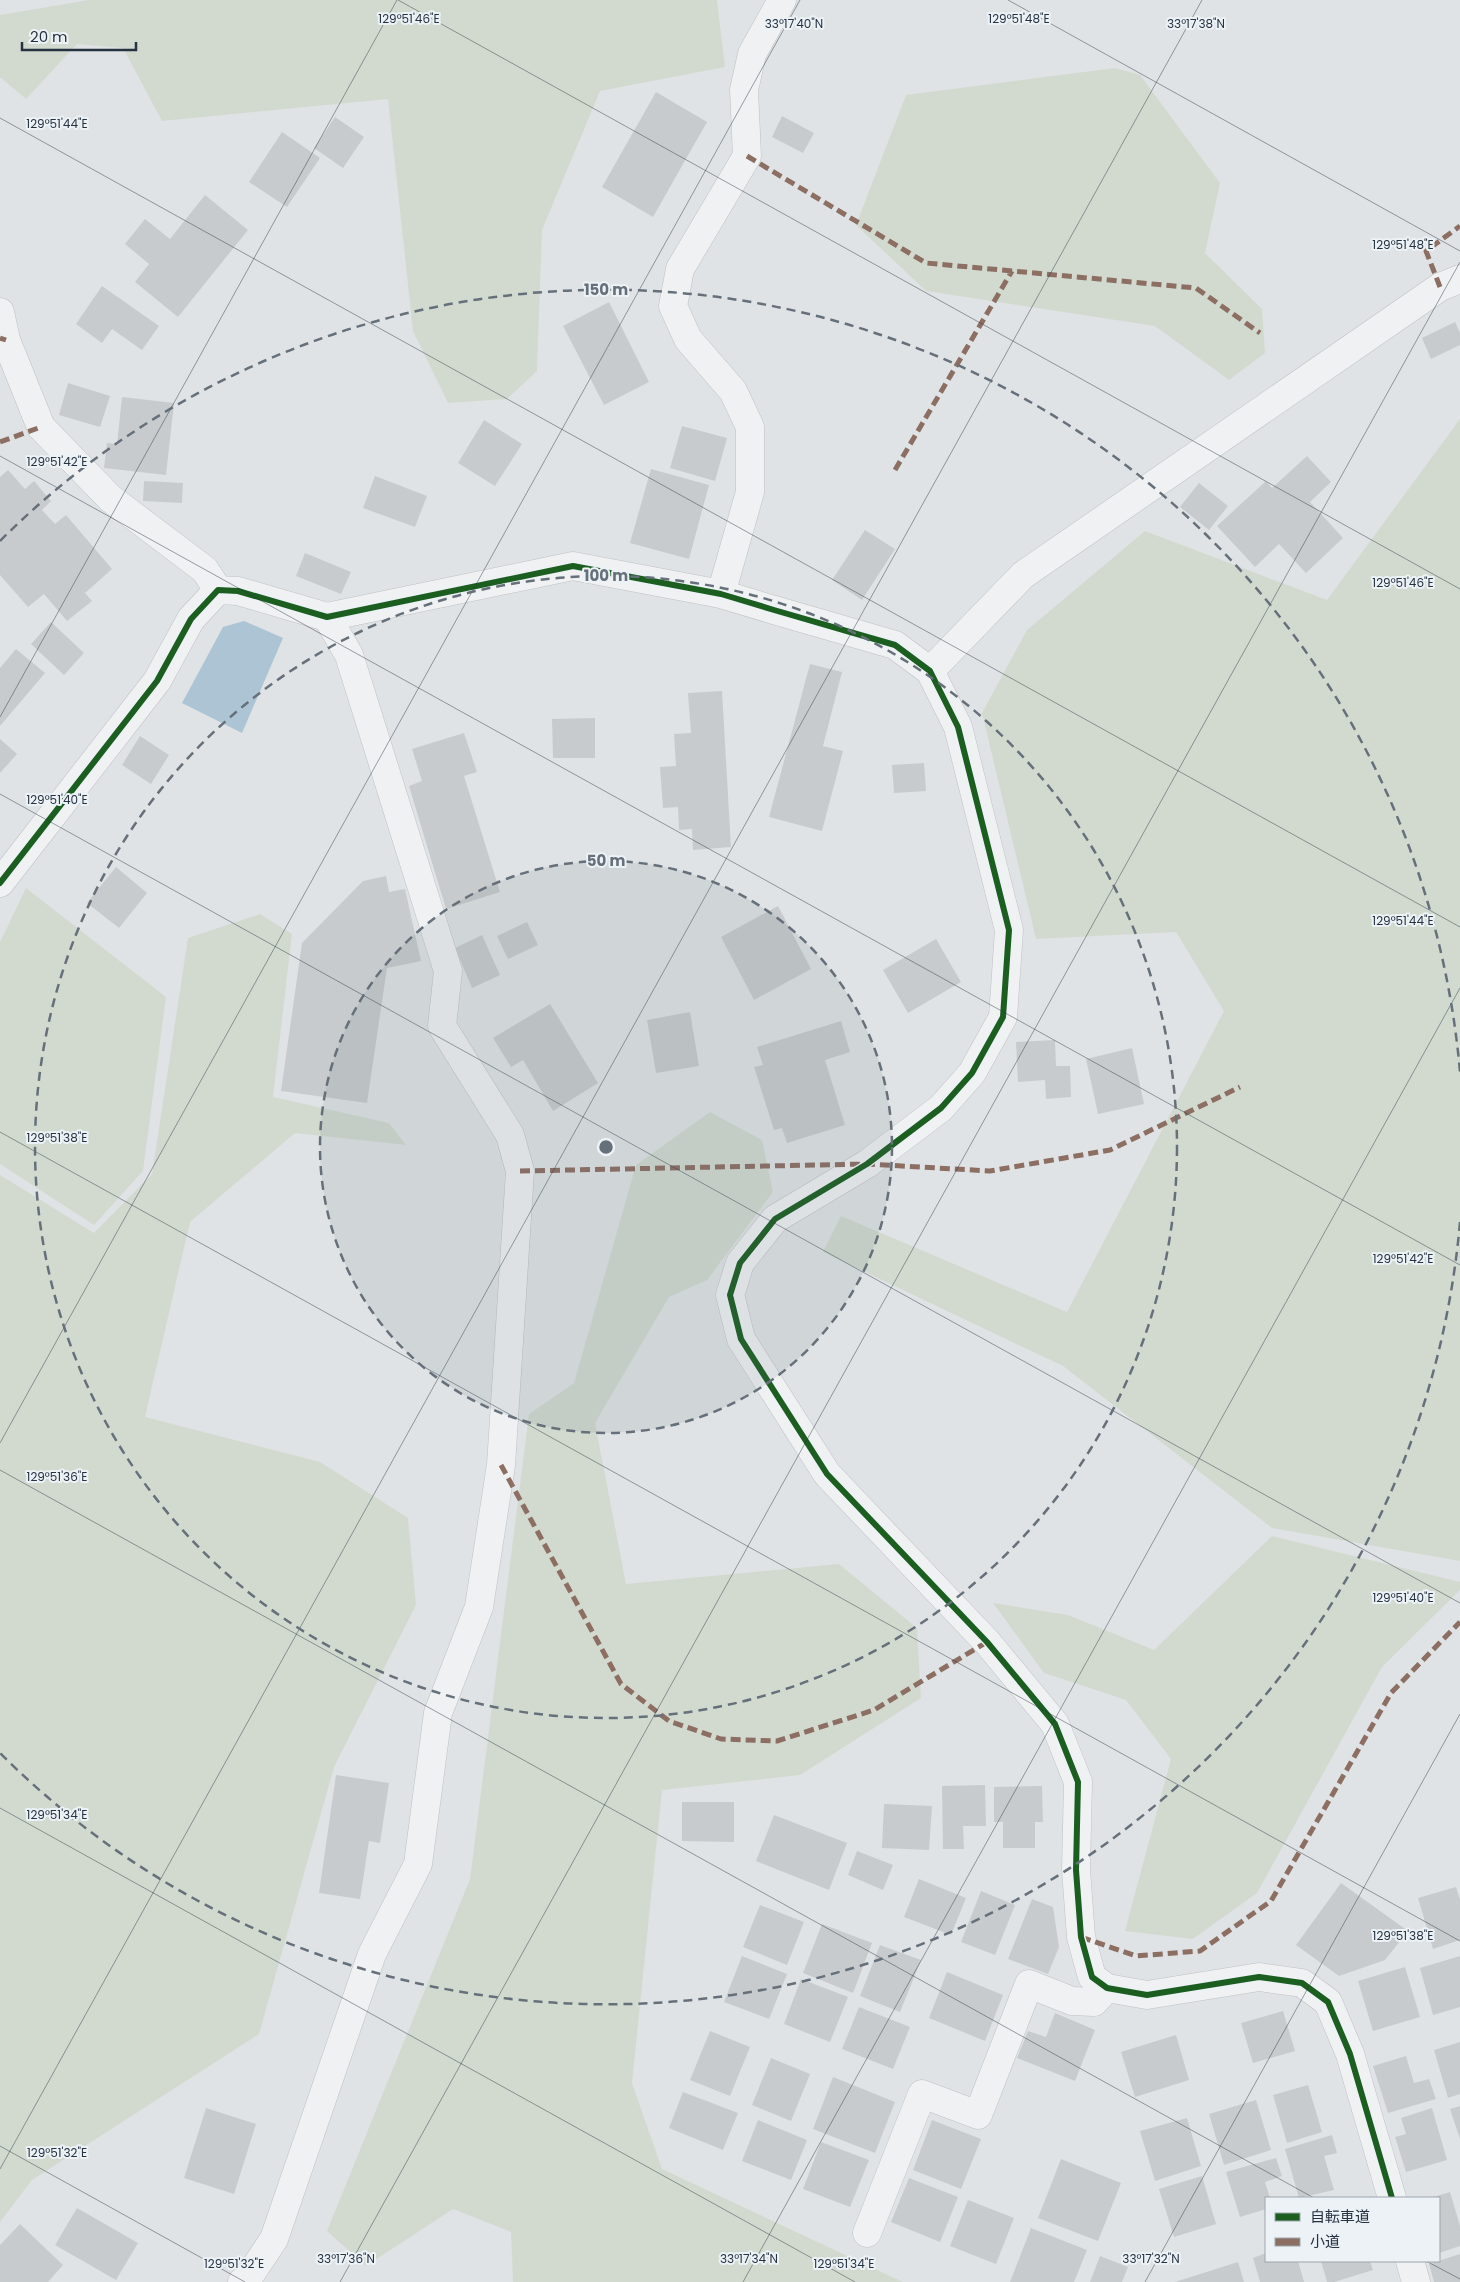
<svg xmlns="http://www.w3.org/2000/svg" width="1460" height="2282" font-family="Poppins,'Noto Sans JP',sans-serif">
<rect width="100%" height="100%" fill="#e0e3e5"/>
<!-- green -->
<path fill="#d2dad0" d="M89,0h628l8,67 -125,24 -58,139 -5,141 -30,28 -59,4 -35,-72 -25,-232 -226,22 -39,-73 -46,-4 -51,55 -26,-22v-62z
M1115,68l25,7 80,108 -15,70 57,56 3,44 -36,27 -74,-54 -229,-35 -70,-66 50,-130z
M1460,419v1142l-188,-33 -209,-162 -240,-114 18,-36 226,96 157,-301 -48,-79 -140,7 -54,-226 45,-83 118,-99 182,69z
M26,888l140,109 -23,174 -49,54 -94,-61v-222z
M260,914l32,20 -19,163 116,26 17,22 -111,-12 -105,89 -45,195 175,45 88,56 8,87 -82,162 -75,267 -227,146 -32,42v-1047l94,58 58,-59 36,-236z
M710,1112l52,28 11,52 -66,88 -38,17 -74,126 31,161 213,-20 78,64 4,70 -121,77 -138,15 -30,293 30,86 241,113h-390l-2,-50 -58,-23 -87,57 -39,-35 143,-352 59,-465 45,-31 62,-218z
M1272,1536l188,46v8l-78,77 -125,226 -64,46 -68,-8 46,-172 -45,-59 -82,-27 -51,-70 75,12 86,35z"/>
<!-- water -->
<path fill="#acc4d4" d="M244,621l39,17 -41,95 -60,-30 41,-76z"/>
<!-- building -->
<path fill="#c8cbcd" d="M656,92l51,30 -54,95 -51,-30z
M782,116l32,17 -11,20 -31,-16z
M335,117l29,20 -21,31 -29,-20z
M282,132l38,26 -33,49 -38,-25z
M205,195l43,35 -70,87 -43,-35 14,-18 -24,-20 20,-25 25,20z
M102,286l57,40 -17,24 -30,-21 -10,14 -26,-19z
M609,302l40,80 -45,23 -41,-79z
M1455,322l5,11v12l-29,14 -9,-21z
M68,383l42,13 -10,31 -41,-12z
M122,397l52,6 -8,72 -62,-7 3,-25 10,1z
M484,420l38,24 -27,42 -37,-23z
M682,426l45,12 -12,43 -45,-13z
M1307,456l24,26 -21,20 33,36 -37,35 -27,-29 -24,23 -38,-41 49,-45 6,7z
M651,469l58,16 -20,74 -59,-16z
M8,470l17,19 9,-8 17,20 -9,9 13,14 11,-9 46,54 -27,24 7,8 -25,20 -23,-27 -16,13 -28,-32v-98z
M375,476l52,20 -12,31 -52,-19z
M144,481l39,2 -1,20 -39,-2z
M1199,483l29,23 -19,24 -29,-23z
M865,530l30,19 -33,51 -30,-20z
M305,553l46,19 -10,22 -45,-18z
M51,622l33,31 -20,22 -33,-31z
M16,649l29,24 -45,53v-58z
M810,664l32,8 -19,74 20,5 -21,80 -53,-14z
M722,691l9,156 -38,3 -1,-21 -13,1 -1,-23 -15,1 -3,-41 16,-1 -2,-32 17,-1 -3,-40z
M595,718v40h-42l-1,-39z
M464,733l13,39 -13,4 36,116 -54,17 -37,-123 13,-5 -10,-32z
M140,736l29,19 -18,29 -29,-19z
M0,739l17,15 -17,19z
M924,763l2,28 -32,2 -2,-28z
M116,867l31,26 -28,35 -32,-25z
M386,876l3,16 16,-3 16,72 -34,7 -20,135 -86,-12 21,-148 61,-62z
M778,906l33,63 -57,31 -33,-63z
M527,922l11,23 -30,14 -11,-23z
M482,935l18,40 -28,13 -17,-40z
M936,939l25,43 -53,31 -25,-43z
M550,1004l48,79 -45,28 -30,-51 -12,7 -18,-29z
M690,1012l9,54 -43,7 -9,-53z
M841,1021l9,31 -25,8 20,65 -58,18 -5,-15 -8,2 -20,-63 9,-2 -6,-18z
M1055,1040l1,26h14l1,31 -25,2 -1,-19 -27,2 -2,-40z
M1132,1048l12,56 -46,10 -12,-55z
M336,1775l53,8 -9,60 -11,-2 -9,58 -41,-6z
M985,1785l1,41h-23l1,23h-21l-1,-63z
M1042,1786l1,36h-8v26h-32v-26h-9v-35z
M682,1802h52v40l-52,-1z
M884,1804l48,2 -3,44 -47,-2z
M774,1815l73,28 -18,47 -73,-29z
M857,1851l36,14 -10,25 -35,-15z
M919,1879l47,19 -15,37 -47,-18z
M1341,1883l67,48 -23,29 -46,16 -43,-31z
M1456,1887l4,13v40l-27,9 -15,-51z
M981,1891l34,14 -20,50 -34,-13z
M1032,1899l21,8 6,40 -11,27 -40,-15z
M760,1905l44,17 -17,43 -44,-18z
M822,1924l50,19 -19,50 -50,-20z
M880,1945l41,15 -21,52 -40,-16z
M742,1956l45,18 -18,45 -45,-17z
M1460,1956v51l-27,8 -13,-47z
M1405,1967l15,50 -47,14 -15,-50z
M947,1972l56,23 -18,46 -56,-23z
M801,1979l47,18 -18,45 -46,-18z
M859,2007l51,20 -17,42 -51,-20z
M1283,2011l12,40 -42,12 -12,-40z
M1055,2013l40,17 -20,51 -58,-23 11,-27 18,6z
M710,2031l40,16 -20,49 -40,-16z
M1176,2035l13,45 -54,17 -14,-45z
M1460,2042v52l-12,4 -14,-48z
M1406,2056l8,27 15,-4 7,20 -48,14 -15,-47z
M771,2058l39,16 -19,47 -39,-16z
M833,2077l62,25 -20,51 -62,-24z
M1308,2085l14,47 -35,11 -14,-48z
M683,2092l55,21 -15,37 -54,-22z
M1256,2100l15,50 -47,15 -15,-51z
M1460,2106v33l-10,-30z
M206,2108l50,16 -22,70 -50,-16z
M1432,2108l15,52 -41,12 -11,-35 11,-3 -5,-16z
M1187,2118l14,48 -46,15 -15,-50z
M758,2120l49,20 -16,40 -49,-19z
M932,2120l49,19 -20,50 -48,-19z
M1332,2135l5,18 -13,3 10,34 -35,8 -14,-49z
M821,2142l48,18 -19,47 -47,-18z
M1276,2158l6,18 -17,6 5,16h-4v11l-26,8 -14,-45z
M1061,2159l60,24 -23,58 -60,-23z
M1202,2176l14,48 -42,13 -15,-48z
M909,2178l49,19 -18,45 -49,-20z
M1450,2192l10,34v20l-21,7v-55h-9z
M968,2200l46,18 -18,46 -46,-18z
M77,2208l61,35 -22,37 -61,-35z
M20,2224l43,41 -15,17h-48v-37z
M1031,2228l56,22 -13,32h-64z
M1266,2253v8h32l6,21h-44l-7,-24z
M1460,2254v28h-26l-5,-18z
M1100,2256l28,11 -6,15h-32z
M1321,2261h49l3,9 -39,12h-7z
M1238,2262l6,20h-69z"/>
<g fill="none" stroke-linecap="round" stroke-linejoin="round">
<!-- minor casing -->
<g stroke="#bec1c3" stroke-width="29">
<path id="minor" d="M0,312l6,28 35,87 69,71 95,72 13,20
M721,594l29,-102v-65l-17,-36 -45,-52 -15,-33 7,-37 67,-113 -3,-66 8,-36 30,-54
M0,883l157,-202 34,-62 27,-29 20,1 89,26 246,-51 148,28 53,16 121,35 35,26 28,56 51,203 -6,87 -31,56 -31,35 -74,56 -92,55 -35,44 -10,32 11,44 86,135 160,168 68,82 23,58 -2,88 5,67 11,40 15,11 40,7 112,-18 43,6 26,19 22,52 42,144
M867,2233l55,-139 56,21 51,-131 43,17 22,1 13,-14
M1410,2261l6,21
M242,2282l4,-1 28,-42 98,-285 46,-90 20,-151 41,-106 22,-142 19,-294 -10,-36 -68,-109 6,-55 -99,-316 -22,-38"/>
</g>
<!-- tertiary casing -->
<g stroke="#bec1c3" stroke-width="29">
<path id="tertiary" d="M930,671l93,-96 417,-288 20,-8"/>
</g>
<!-- minor -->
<use href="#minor" stroke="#eff1f2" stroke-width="28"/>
<!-- tertiary -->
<use href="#tertiary" stroke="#eff1f2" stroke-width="28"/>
<!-- quiet -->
<path stroke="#8d6e63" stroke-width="5" stroke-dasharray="10 5" stroke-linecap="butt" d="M747,156l179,107 270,25 64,45
M1440,287l-14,-36 34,-25
M0,338l6,2
M0,442l41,-15
M895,470l117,-199
M520,1171l347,-7 123,7 120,-21 130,-63
M501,1465l120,219 48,37 52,18 56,2 97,-31 113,-68
M1081,1937l55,19 64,-5 71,-50 120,-208 69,-71"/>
<!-- cycleway casing -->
<g stroke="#edf2f6" stroke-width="9">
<path id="cycleway" d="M0,883l157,-202 34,-62 27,-29 20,1 89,26 246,-51 148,28 53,16 121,35 35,26 28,56 51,203 -6,87 -31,56 -31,35 -74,56 -92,55 -35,44 -10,32 11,44 86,135 160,168 68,82 23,58 -2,88 5,67 11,40 15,11 40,7 112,-18 43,6 26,19 22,52 42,144"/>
</g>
<!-- cycleway -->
<use href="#cycleway" stroke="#1b5e20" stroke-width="6"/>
</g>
<!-- ticks -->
<path fill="none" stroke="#253240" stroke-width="1" stroke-opacity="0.45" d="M398,0l1062,589M1008,0l452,251M0,118l1460,809M0,456l1460,809M0,717l397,-717M0,794l1460,809M0,1132l1460,809M0,1443l800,-1443M0,1470l1314,728M0,1808l855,474M0,2146l245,136M0,2169l1202,-2169M1426,2261l34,18M340,2282l1120,-2020M743,2282l717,-1294M1145,2282l315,-568"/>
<!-- distance rings -->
<circle cx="606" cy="1147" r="286" fill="#66707a" fill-opacity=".12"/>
<g fill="none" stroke="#66707a" stroke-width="2.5" stroke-dasharray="9 6">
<circle cx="606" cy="1147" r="286"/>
<circle cx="606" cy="1147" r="571"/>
<path d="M1460 1222A857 857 0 0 1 0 1753M0 541A857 857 0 0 1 1460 1072"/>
</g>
<g font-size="12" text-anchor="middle" fill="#253240" stroke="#edf2f6" stroke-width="4" stroke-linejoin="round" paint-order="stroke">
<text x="1019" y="23">129°51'48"E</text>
<text x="409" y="23">129°51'46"E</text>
<text x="794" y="28">33°17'40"N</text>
<text x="1196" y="28">33°17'38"N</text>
<text x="57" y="128">129°51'44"E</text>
<text x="1403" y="249">129°51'48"E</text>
<text x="57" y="466">129°51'42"E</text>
<text x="1403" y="587">129°51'46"E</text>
<text x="57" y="804">129°51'40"E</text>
<text x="1403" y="925">129°51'44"E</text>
<text x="57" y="1142">129°51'38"E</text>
<text x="1403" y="1263">129°51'42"E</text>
<text x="57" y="1481">129°51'36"E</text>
<text x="1403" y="1602">129°51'40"E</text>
<text x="57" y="1819">129°51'34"E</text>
<text x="1403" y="1940">129°51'38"E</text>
<text x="57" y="2157">129°51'32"E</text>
<text x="346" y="2263">33°17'36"N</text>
<text x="749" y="2263">33°17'34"N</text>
<text x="1151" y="2263">33°17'32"N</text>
<text x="234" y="2268">129°51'32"E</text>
<text x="844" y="2268">129°51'34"E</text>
</g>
<circle cx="606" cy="1147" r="8" fill="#66707a" stroke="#edf2f6" stroke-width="2.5"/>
<g font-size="15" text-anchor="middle" font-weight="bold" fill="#66707a" stroke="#edf2f6" stroke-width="4" stroke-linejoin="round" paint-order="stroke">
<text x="606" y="295">150 m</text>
<text x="606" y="581">100 m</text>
<text x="606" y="866">50 m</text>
</g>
<!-- legend -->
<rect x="1265" y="2197" width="175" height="65" fill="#edf2f6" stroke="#9da5ad"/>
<rect x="1275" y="2213" width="25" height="8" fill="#1b5e20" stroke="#9da5ad"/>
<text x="1310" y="2222" font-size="15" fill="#253240">自転車道</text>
<rect x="1275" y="2238" width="25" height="8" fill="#8d6e63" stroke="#9da5ad"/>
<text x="1310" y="2247" font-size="15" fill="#253240">小道</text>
<!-- scale -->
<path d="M22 42v8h114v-8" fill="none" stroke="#253240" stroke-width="2.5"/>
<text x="30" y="42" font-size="15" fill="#253240" stroke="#edf2f6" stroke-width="4" paint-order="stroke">20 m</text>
</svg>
